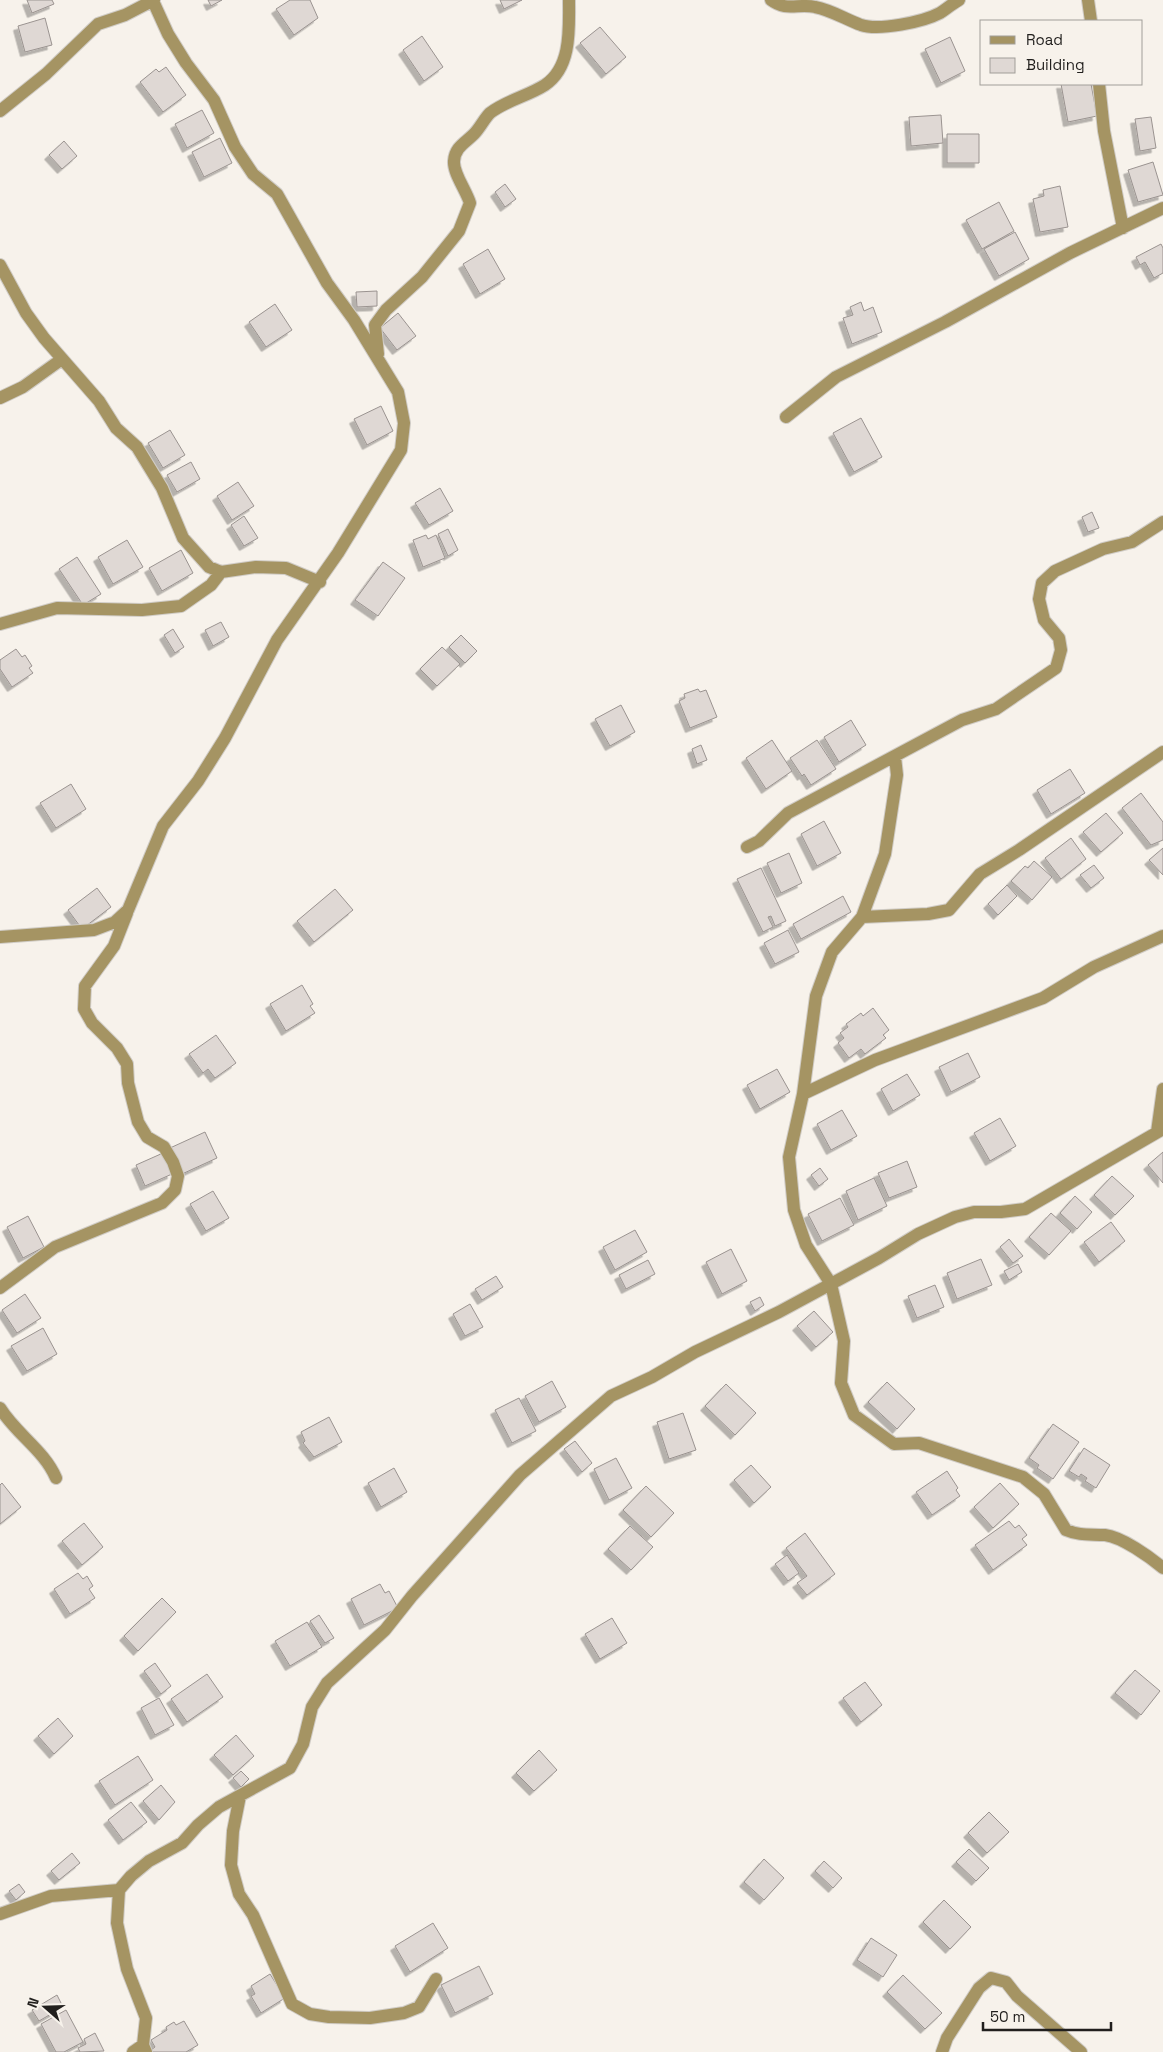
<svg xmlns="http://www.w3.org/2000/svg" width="1163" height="2052" font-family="'Space Grotesk',sans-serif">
<defs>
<filter id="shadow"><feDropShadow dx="-4.5" dy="4.5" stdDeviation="0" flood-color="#0004"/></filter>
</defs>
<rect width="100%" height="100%" fill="#f7f2eb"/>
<!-- building -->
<path fill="#dfd8d4" stroke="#9a9390" filter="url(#shadow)" d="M27,0h25l2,4 -22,9z
M208,0h14l-11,6z
M290,0h20l8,18 -24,17 -18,-26z
M500,0h22l-18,9z
M45,18l7,27 -27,7 -7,-26z
M600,27l26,30 -20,17 -26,-31z
M422,36l21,31 -19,14 -21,-31z
M950,37l15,34 -24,12 -16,-34z
M166,67l20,28 -23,17 -23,-30 16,-13 3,3z
M1061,84h30l6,32 -29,6z
M202,110l12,23 -27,15 -12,-24z
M941,115l2,28 -32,3 -2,-29z
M1151,117l5,31 -16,3 -5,-32z
M947,134h32v29h-32z
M220,138l12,25 -28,14 -12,-25z
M64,141l13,15 -15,13 -13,-14z
M1153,162l10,33 -25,7 -10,-32z
M505,184l11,15 -11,8 -10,-15z
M1060,186l8,41 -28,5 -7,-33 11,-3 -1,-6z
M999,202l15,29 -32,18 -16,-29z
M1015,232l14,27 -30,17 -15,-27z
M1161,244l2,4v25l-9,5 -9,-16 -5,3 -4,-8z
M488,249l17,30 -25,15 -17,-30z
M377,291v15l-20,1 -1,-15z
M861,302l3,9 9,-4 9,25 -30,12 -9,-26 10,-3 -3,-8z
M275,304l17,26 -26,17 -17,-25z
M398,313l18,23 -19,14 -17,-22z
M381,406l12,25 -26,14 -13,-26z
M861,418l21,39 -28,15 -21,-39z
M170,430l15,25 -22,13 -15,-25z
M191,462l9,17 -23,13 -10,-17z
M238,482l16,24 -22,14 -15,-24z
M440,488l13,23 -24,14 -14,-22z
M1092,512l7,16 -11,4 -6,-15z
M244,516l14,22 -14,8 -13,-21z
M448,529l10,21 -10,6 -10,-22z
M426,535l2,4 8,-4 9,23 -22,9 -10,-27z
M127,540l16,27 -30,17 -15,-27z
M181,550l12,23 -31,18 -13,-23z
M77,557l24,37 -18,11 -24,-36z
M383,562l22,16 -27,38 -23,-16z
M221,622l8,15 -16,9 -8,-16z
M173,629l11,18 -9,6 -11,-18z
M461,635l16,16 -12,12 -16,-16z
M442,647l18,17 -23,22 -17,-17z
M16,649l6,8 3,-2 7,11 -3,2 4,5 -21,14 -12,-18v-9z
M698,689l2,3 6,-2 11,27 -27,11 -11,-27 6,-3 -1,-4z
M621,705l14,27 -25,14 -15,-27z
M851,720l15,25 -27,17 -15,-25z
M772,740l20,31 -26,18 -20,-31z
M817,740l19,29 -25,16 -7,-11 -2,2 -12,-18z
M701,745l6,15 -10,4 -5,-15z
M1070,769l15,24 -34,21 -14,-24z
M71,784l15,25 -30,19 -16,-25z
M1141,793l22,29v18l-12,5 -29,-37z
M1106,813l17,20 -22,19 -18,-20z
M824,821l17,32 -24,13 -16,-32z
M1071,838l15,21 -25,20 -16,-21z
M1163,848v27l-14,-15z
M789,853l13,30 -21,10 -14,-30z
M1034,861l18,16 -20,23 -21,-19 14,-15 3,2z
M1094,865l10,13 -13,10 -11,-13z
M761,868l25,53 -11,5 -4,-10 -3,1 5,10 -10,5 -26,-53z
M1007,885l10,11 -19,19 -10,-11z
M97,888l14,19 -29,22 -14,-19z
M335,889l18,21 -39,32 -17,-21z
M843,896l8,16 -50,27 -8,-15z
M788,930l11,22 -24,12 -11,-21z
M302,985l11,19 -3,2 5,7 -29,18 -16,-27z
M873,1008l16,22 -6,5 3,3 -21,16 -4,-5 -12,9 -11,-15 6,-5 -4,-5 8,-6 -2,-3 15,-11 2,3z
M216,1035l20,28 -21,15 -7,-9 -5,4 -14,-19z
M968,1053l12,24 -29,15 -12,-25z
M777,1069l13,23 -30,17 -13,-24z
M907,1074l13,21 -27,16 -12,-22z
M842,1110l15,26 -26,14 -14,-26z
M1000,1118l16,28 -26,15 -16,-28z
M205,1132l12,26 -35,16 -12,-26z
M1163,1152v31l-15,-18z
M163,1153l9,21 -27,12 -9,-21z
M907,1161l10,26 -28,11 -11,-25z
M820,1168l8,11 -9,7 -8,-11z
M1112,1176l22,20 -19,19 -21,-20z
M874,1178l13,28 -29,14 -12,-29z
M213,1191l16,27 -23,13 -16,-27z
M1075,1196l17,16 -15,17 -17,-16z
M840,1198l14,27 -32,16 -14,-27z
M1051,1213l20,18 -22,24 -20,-18z
M28,1216l16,31 -21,11 -16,-31z
M1111,1222l14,19 -26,21 -15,-20z
M635,1230l12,22 -32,18 -12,-23z
M1009,1239l14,17 -10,7 -13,-16z
M731,1249l16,32 -25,13 -16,-32z
M981,1259l11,26 -35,14 -10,-26z
M648,1260l7,14 -29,15 -7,-14z
M1018,1264l4,8 -13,8 -5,-9z
M496,1276l7,11 -21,13 -7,-11z
M935,1285l9,22 -27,11 -9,-22z
M25,1294l16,24 -24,15 -15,-23z
M760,1297l4,8 -9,6 -5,-9z
M470,1304l13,23 -18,9 -12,-22z
M814,1311l19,21 -17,15 -19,-21z
M43,1328l14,26 -30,17 -16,-25z
M552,1381l14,26 -27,15 -14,-26z
M887,1382l28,27 -18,20 -29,-27z
M726,1384l30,29 -21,22 -30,-29z
M519,1398l17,33 -24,12 -17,-33z
M683,1413l13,37 -27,9 -12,-37z
M329,1417l13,25 -28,15 -11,-14 2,-2 -4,-9z
M1053,1424l26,18 -26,37 -16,-11 2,-3 -10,-7z
M575,1441l17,22 -10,9 -18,-23z
M1084,1448l26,17 -14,23 -11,-7 2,-3 -6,-4 -2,3 -10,-6z
M616,1458l16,30 -23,12 -15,-31z
M751,1465l20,22 -17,16 -20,-23z
M394,1468l13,24 -26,15 -13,-24z
M947,1471l11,17 -2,2 4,6 -28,19 -16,-23z
M2,1483l19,24 -21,17v-39z
M1000,1483l19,21 -26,24 -19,-21z
M646,1486l28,27 -23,24 -28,-27z
M1009,1521l6,7 4,-3 8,10 -5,4 5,6 -34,25 -18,-25z
M84,1523l19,24 -21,18 -20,-24z
M630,1526l23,21 -22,23 -23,-21z
M805,1533l30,41 -28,21 -10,-12 10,-7 -21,-28z
M787,1555l12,18 -11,8 -13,-17z
M78,1573l5,6 4,-3 6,10 -4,3 6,9 -25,16 -16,-25z
M380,1584l5,9 4,-2 9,17 -34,17 -13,-26z
M162,1598l14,14 -38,39 -14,-15z
M319,1615l15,23 -9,5 -15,-22z
M612,1618l15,25 -27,16 -15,-25z
M307,1622l15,25 -32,19 -15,-25z
M155,1663l16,23 -10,8 -17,-23z
M1135,1670l25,21 -19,24 -26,-22z
M207,1674l16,23 -36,25 -16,-23z
M865,1682l17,23 -21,17 -18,-24z
M159,1698l15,27 -19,10 -14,-27z
M58,1718l15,18 -19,18 -16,-18z
M236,1735l18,21 -21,19 -19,-20z
M539,1750l18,20 -23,21 -18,-18z
M138,1756l15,24 -38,25 -16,-24z
M241,1771l8,8 -8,8 -8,-9z
M161,1785l14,17 -16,18 -16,-19z
M131,1802l16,20 -24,18 -15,-20z
M989,1812l20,20 -22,21 -19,-20z
M969,1849l20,19 -13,13 -20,-19z
M72,1853l8,10 -21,17 -8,-9z
M764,1859l20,19 -20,22 -20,-18z
M824,1861l18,17 -9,10 -18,-17z
M19,1884l6,8 -9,8 -7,-9z
M944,1900l27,27 -21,22 -27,-27z
M433,1923l15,25 -38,24 -15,-26z
M871,1938l26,17 -14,22 -26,-17z
M479,1966l14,28 -38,19 -14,-28z
M270,1974l15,24 -24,15 -10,-17 4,-2 -4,-8z
M903,1975l39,38 -17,16 -38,-37z
M57,1995l6,12 -24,14 -7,-11z
M66,2010l17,32 -19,10h-8l-15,-28z
M184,2021l14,24 -12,7h-33l-2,-2 4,-3 -4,-7 16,-10 -1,-3 8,-5 2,3z
M95,2033l9,18 -24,1 -2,-4 8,-4 -2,-5z"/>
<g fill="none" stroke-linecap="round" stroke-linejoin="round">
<!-- street casing -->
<g stroke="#d0ccc6" stroke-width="14">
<path id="street" d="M771,0c16,12 27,3 44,7 16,3 30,12 46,18 18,6 62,-3 79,-12 6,-4 12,-9 19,-13
M1088,0l3,21
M1099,84l5,47 19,97
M0,111l46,-37 52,-50 27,-9 29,-15
M0,265l26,48 18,25 55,63 17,27 21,19 25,41 21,50 26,29 12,5 35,-5 30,1 34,14
M378,354l-3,-29 11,-15 36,-33 37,-46 11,-28c-4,-13 -17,-30 -16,-42 1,-14 11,-18 20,-27 6,-6 10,-15 16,-21 17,-13 38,-17 55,-28 27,-18 24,-57 24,-85
M0,398l23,-11 39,-28
M786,417l50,-40 109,-55 125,-69 93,-45
M0,624l57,-16 85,2 39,-4 30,-21 10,-13
M895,757l2,18 -12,79 -23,63 -30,35 -16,44 -13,98 -14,63 5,53 12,35 25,39 13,57 -3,42 13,32 40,29 25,-1 104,34 21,17 22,36c14,6 24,4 39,5 17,2 45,22 58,33
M747,847l12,-6 29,-28 174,-93 34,-11 60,-41 5,-18 -2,-12 -15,-18 -5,-21 3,-16 13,-12 48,-22 29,-7 31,-20
M862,917l66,-3 21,-4 31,-36 39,-24 144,-98
M0,937l94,-7 21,-8 13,-12 35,-84 35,-45 27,-43 52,-98 61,-87 63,-103 3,-27 -6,-31 -44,-72 -27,-37 -50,-89 -24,-20 -18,-27 -21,-47 -28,-37 -18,-29 -15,-33
M803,1094l72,-34 168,-62 51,-31 69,-31
M1157,1132l6,-43
M0,1288l55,-41 107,-44 13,-13 3,-14 -5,-14 -9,-15 -17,-10 -9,-15 -10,-39 -1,-19 -10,-16 -25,-25 -8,-14 1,-23 29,-40 13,-33
M0,1408c16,26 44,42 56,70
M240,1796l-7,35 -2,34 8,29 14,21 39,89 18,10 19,3 41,1 34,-5 15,-6 17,-28
M0,1914l51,-18 68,-6
M133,2052l10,-7
M146,2052l-3,-7 3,-27 -19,-49 -10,-46 2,-33 12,-14 18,-15 33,-18 16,-18 21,-18 71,-39 13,-24 9,-37 15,-24 58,-53 27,-34 108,-121 91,-79 41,-19 43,-25 84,-40 100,-54 39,-24 37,-17 19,-5h27l24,-3 138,-80
M942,2052l5,-14 32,-50 12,-10 15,4 11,14 64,56"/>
</g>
<!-- street -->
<use href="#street" stroke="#a59463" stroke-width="12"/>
</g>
<!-- legend -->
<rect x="980" y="20" width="162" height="65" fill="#f7f2eb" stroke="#a19e99"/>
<rect x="990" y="36" width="25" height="8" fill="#a59463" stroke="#a19e99"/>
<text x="1026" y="45" font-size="15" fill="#211f1d">Road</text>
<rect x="990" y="58" width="25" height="15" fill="#dfd8d4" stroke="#a19e99"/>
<text x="1026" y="70" font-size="15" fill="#211f1d">Building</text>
<!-- north arrow -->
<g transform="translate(45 2007) rotate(290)" stroke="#f7f2eb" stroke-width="4" paint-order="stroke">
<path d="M0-4L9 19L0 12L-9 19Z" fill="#211f1d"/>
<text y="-8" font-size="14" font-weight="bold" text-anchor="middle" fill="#211f1d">N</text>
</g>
<!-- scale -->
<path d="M983 2022v8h128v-8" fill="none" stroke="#211f1d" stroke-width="2.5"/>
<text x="990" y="2022" font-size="15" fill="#211f1d" stroke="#f7f2eb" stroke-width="4" paint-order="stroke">50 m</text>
</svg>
